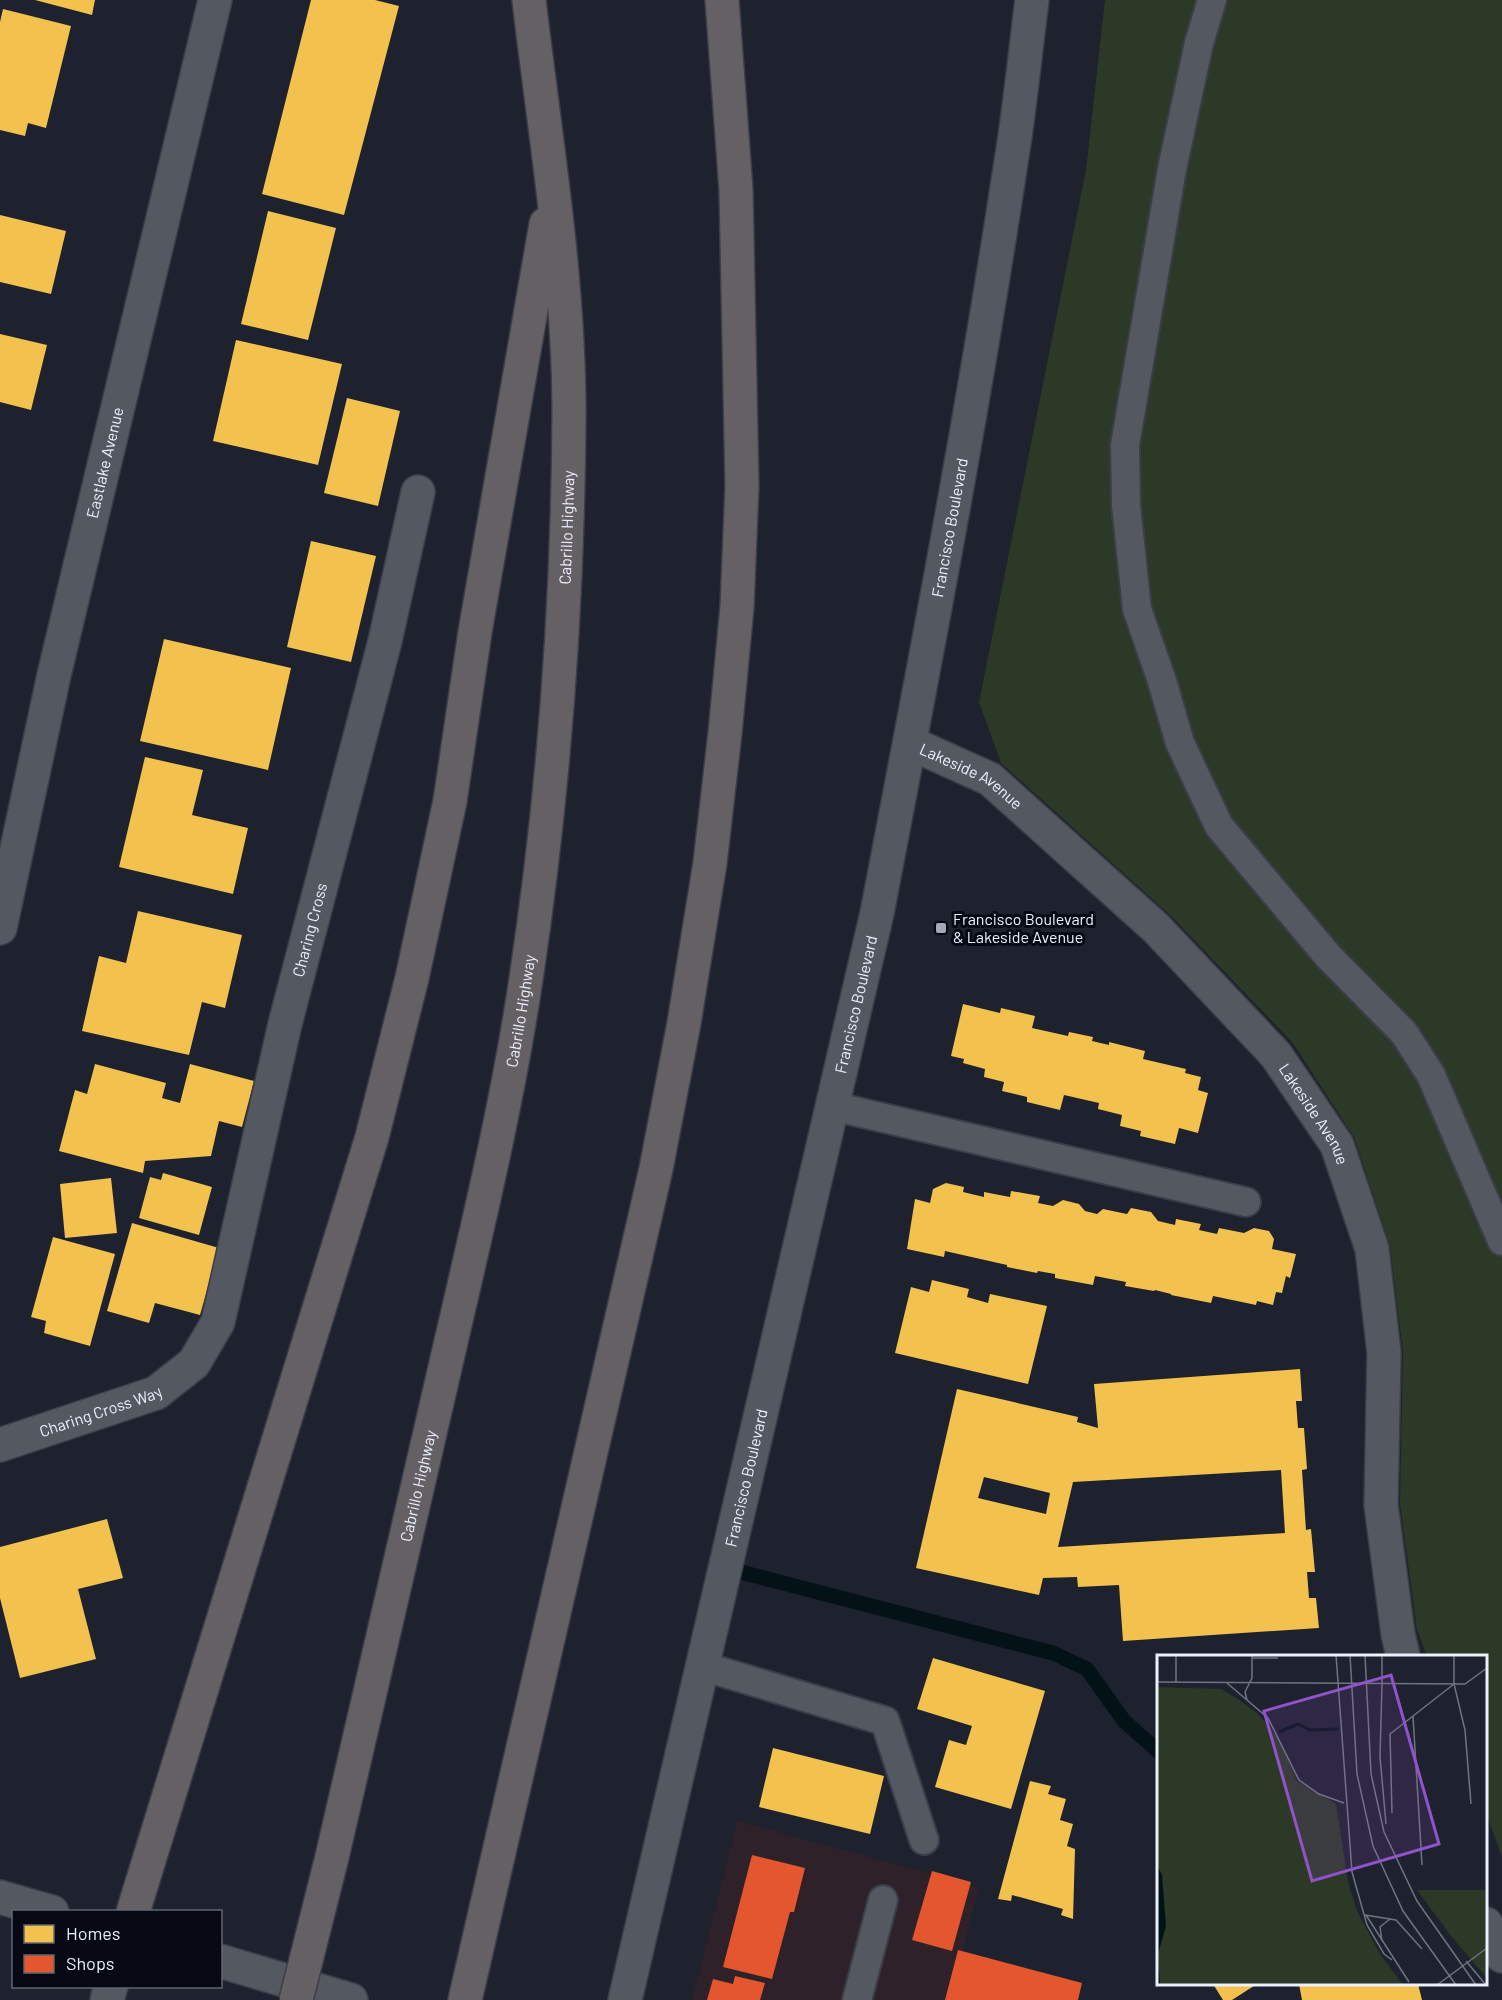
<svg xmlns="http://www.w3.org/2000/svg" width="1502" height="2000" font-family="Barlow,sans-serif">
<rect width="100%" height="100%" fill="#1d222e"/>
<!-- commercial -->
<path fill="#2f2129" d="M737,1821l242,66 -29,113h-258z"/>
<!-- green -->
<path fill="#2c3926" d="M1105,0h397v1857l-16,-44v-157h-59l-10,-26 -17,-126 3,-152 -13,-106 -36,-109 -62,-95 -122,-127 -169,-152 -22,-61 107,-532z"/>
<!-- homes -->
<path fill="#f2c14e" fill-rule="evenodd" d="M35,0h60l-3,15z
M311,0h64l24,6 -55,209 -82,-21z
M3,9l68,17 -25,102 -18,-5 -3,13 -25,-6v-108z
M268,211l68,17 -28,112 -67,-16z
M0,215l66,16 -15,63 -51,-12z
M0,334l47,11 -16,65 -31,-8z
M236,340l106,24 -24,101 -105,-24z
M347,398l53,13 -22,95 -54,-13z
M311,541l65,15 -25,106 -64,-15z
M164,639l127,29 -23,102 -128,-29z
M145,757l58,13 -11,45 56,13 -15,66 -114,-27z
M138,911l104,24 -17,73 -23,-6 -13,53 -107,-24 17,-75 27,7z
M963,1004l37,9 1,-5 34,8 -3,12 36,8 1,-4 24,5 -1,4 17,4v-3l36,9 -2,8 43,10 -1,4 16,4 -3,13 10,3 -10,40 -19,-5 -4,16 -35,-8 1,-5 -21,-5 2,-11 -24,-6 1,-6 -35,-8 -4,15 -33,-8v-5l-25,-6 2,-9 -20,-5 1,-8 -22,-6 1,-4 -13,-3z
M95,1064l71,19 -4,15 18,5 10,-39 64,17 -12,46 -23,-6 -8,35 -66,5 -2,12 -84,-22 16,-61 12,4z
M163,1173l49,14 -13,48 -60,-17 11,-41 11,3z
M111,1178l6,55 -52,5 -5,-54z
M946,1183l18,4 -1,5 21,5v-5l26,5 1,-6 29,5 -2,7 15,3 10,-6 16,4 6,7 12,3 6,-5 24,5 4,-6 20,4 7,9 17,4 1,-6 25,5 -2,6 18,4 2,-6 25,5 10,-5 15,3 5,8 -2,10 24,5 -6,24 -4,-2 -4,17 -6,-1 -3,13 -16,-4 -1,4 -43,-9 -2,7 -40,-8v-1l-16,-4 -1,1 -29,-5 1,-4 -31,-6 -2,9 -38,-7v-4l-17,-3 -1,2 -30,-6v-2l-62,-14 -1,6 -37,-8 8,-50 15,4 3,-14z
M132,1223l87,25 -19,67 -45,-12 -6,20 -42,-12z
M53,1237l62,17 -25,92 -46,-13 2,-12 -15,-4z
M932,1280l37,9 -2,8 21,6 2,-9 57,12 -19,78 -133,-31 16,-66 18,5z
M1300,1369l2,32h-6l2,27h6l3,41 -5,1 4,60 5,-1 4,43h-8l2,26h7l3,30 -196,13 -4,-56 -41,2 -1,-10 -34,1 -4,17 -123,-27 41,-179 121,28 -1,5 21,6 -4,-44zM1281,1470l4,63 -227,14 15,-65zM984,1477l66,16 -4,21 -68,-16z
M107,1519l16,59 -45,11 18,70 -76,19 -20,-80v-51z
M933,1658l112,33 -34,118 -76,-22 14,-47 17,5 6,-19 -55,-17z
M773,1748l111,28 -14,58 -111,-27z
M1030,1781l21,5 -3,8 18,5 -6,21 13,4 -6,22 8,3 -2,70 -12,-4 2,-6 -51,-14 -1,6 -13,-2z
M1213,1984h44l-25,16h-9z
M1299,1984h119l4,16h-120z"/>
<!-- shops -->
<path fill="#e4572e" d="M752,1855l53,13 -11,44h-4l-18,67 -49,-12z
M932,1871l39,11 -19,69 -40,-11z
M958,1950l124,33 -4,17h-133z
M735,1976l30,7 -5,17h-53l6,-21 20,5z"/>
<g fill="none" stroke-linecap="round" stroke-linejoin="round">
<!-- stream -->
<path stroke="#031217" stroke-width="15" d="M725,1568l328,85 34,16 37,52 34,30"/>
<!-- lane casing -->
<g stroke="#3b3d48" stroke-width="32">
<path id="lane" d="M1212,0l-13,43 -27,126 -47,276 1,60 11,104 25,72 18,62 39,83 109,130 76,77 27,42 71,166
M832,1106l414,96
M702,1666l183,55 39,119
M857,2000l26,-100"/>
</g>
<!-- street casing -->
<g stroke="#3b3d48" stroke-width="36">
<g id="street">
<path id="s1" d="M910,743l80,36 166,149 120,127 61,90 35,104 12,104 -3,152 17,129 5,22"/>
<path id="s2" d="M0,928l54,-253 161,-675"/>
<path id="s3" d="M0,1445l156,-52 38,-30 24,-41 67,-298 100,-383 33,-149"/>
<path d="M0,1897l52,15"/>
<path d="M1486,1924l16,32"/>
</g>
</g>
<!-- secondary casing -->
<g stroke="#3b3d48" stroke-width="36">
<g id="secondary">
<path d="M220,1961l131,39"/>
<path d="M107,2000l4,-14"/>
<path id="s4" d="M625,2000l252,-1087c48,-250 96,-500 134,-751 9,-54 14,-108 21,-162"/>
</g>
</g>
<!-- highway casing -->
<g stroke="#3b3d48" stroke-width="36">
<g id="highway">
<path id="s5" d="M332,1857c39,-166 77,-332 115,-498 29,-126 60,-252 79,-380 28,-186 42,-376 43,-565 0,-139 -24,-277 -40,-414"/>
<path d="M133,1912l239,-775 40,-159 38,-177 25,-169 71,-408"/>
<path d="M465,2000l191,-831 28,-146 26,-160 15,-130 12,-126 5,-121 -6,-296 -14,-190"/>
</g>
</g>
<!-- lane -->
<use href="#lane" stroke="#535861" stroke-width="28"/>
<!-- street -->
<use href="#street" stroke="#535861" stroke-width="33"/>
<!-- secondary -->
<use href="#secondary" stroke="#535861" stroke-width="33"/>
<!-- highway -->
<use href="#highway" stroke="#656064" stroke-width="33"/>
<!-- highway-bridge casing -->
<g stroke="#3b3d48" stroke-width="36" stroke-linecap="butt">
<path id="highway-bridge" d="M296,2000l36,-143"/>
</g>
<!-- highway-bridge -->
<use href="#highway-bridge" stroke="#656064" stroke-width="33"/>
</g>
<!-- markers -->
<rect fill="#a3a8b5" stroke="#060913" stroke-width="2" x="935" y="922" width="12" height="12" rx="3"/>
<g text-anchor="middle" stroke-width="6" stroke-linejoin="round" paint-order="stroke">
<!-- street labels -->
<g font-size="16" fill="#ebf0fe" stroke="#060913">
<text dy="6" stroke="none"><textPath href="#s2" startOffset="477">Eastlake Avenue</textPath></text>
<text dy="6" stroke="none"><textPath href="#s5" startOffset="1353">Cabrillo Highway</textPath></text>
<text dy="6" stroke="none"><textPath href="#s4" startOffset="1508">Francisco Boulevard</textPath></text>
<text dy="6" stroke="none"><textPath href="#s1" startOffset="70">Lakeside Avenue</textPath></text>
<text dy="6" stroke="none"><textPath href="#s3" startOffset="663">Charing Cross</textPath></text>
<text dy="6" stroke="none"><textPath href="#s4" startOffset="1022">Francisco Boulevard</textPath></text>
<text dy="6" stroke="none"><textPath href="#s5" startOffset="867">Cabrillo Highway</textPath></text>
<text dy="6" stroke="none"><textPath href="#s1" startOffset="556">Lakeside Avenue</textPath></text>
<text dy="6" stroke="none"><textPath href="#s3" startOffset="106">Charing Cross Way</textPath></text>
<text dy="6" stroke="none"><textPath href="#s4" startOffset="536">Francisco Boulevard</textPath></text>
<text dy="6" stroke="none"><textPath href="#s5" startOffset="381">Cabrillo Highway</textPath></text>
</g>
<!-- poi labels -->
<g font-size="16" fill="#ebf0fe" stroke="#060913" text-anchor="start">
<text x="953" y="925">Francisco Boulevard<tspan x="953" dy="18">&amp; Lakeside Avenue</tspan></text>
</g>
</g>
<!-- overview -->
<g transform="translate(1157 1655)">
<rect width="330" height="330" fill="#1d222e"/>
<path d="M0,32l64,2 20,12 18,14 21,26 17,40 39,23 12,78 9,29 23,43 23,31h-246zM260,235h70v88l-36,-42z" fill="#2c3926"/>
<path d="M0,210l5,10 4,51 -8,28 2,31 -3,-1z" fill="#031217"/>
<path fill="none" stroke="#031217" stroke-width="3" d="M122,77l19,-8 12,6 29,-1"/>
<path fill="none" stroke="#6f7481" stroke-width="1.5" d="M179,0l16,217 15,53 17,29 8,6M193,0l7,119 16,72 30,65 53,74M208,0l6,119 13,58 33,69 59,84M225,0v29M297,0v29l11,46 6,74M95,3h26M0,27l308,2 22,-16M19,28v-28M70,28l41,35 31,62 20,14 25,9M225,29l-2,73 6,67M90,45l-2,-8 7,-14v-23M256,61l9,149M235,158l-2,-79 64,-50M208,260l31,5 26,29M209,260l43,67M225,286l-2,-14 10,-8M309,306l20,24M280,330l50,-37"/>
<path fill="#9153cc" fill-opacity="0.15" stroke="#9153cc" stroke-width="3" d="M234,20l48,169 -127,37 -48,-170z"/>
<rect width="330" height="330" fill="none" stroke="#ebf0fe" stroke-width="3"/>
</g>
<!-- legend -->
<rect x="12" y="1910" width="210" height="78" fill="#060913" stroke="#626571" stroke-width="1.5"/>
<rect x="24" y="1925" width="30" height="18" fill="#f2c14e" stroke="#626571" stroke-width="1.5"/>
<text x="66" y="1940" font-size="18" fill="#ebf0fe">Homes</text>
<rect x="24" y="1955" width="30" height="18" fill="#e4572e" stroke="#626571" stroke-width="1.5"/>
<text x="66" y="1970" font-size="18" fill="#ebf0fe">Shops</text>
</svg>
